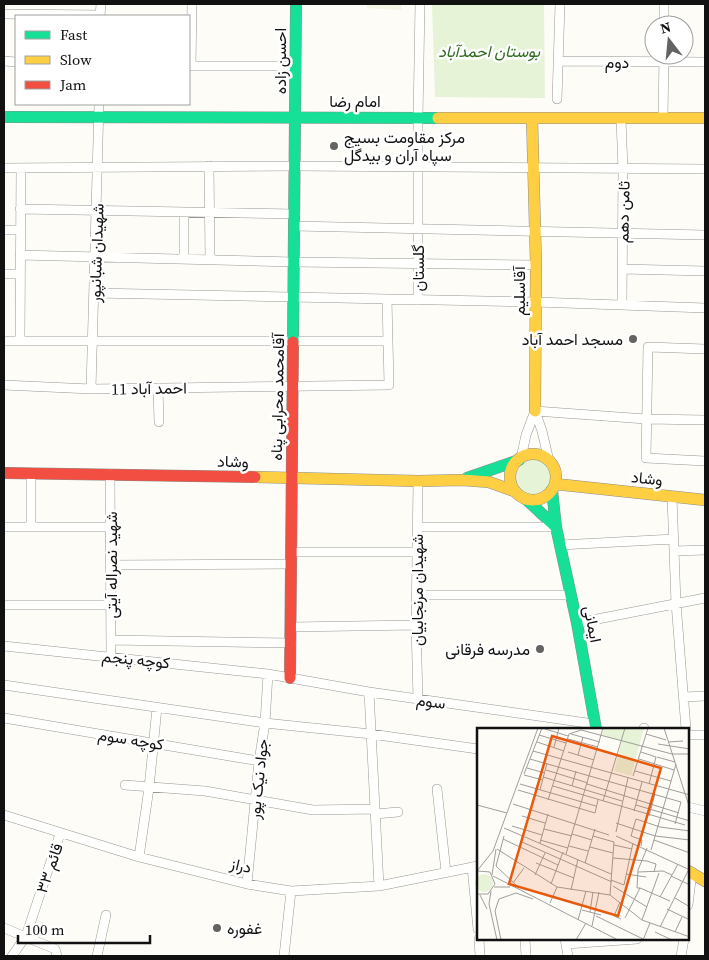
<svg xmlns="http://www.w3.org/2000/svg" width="709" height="960" font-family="'Source Serif 4',Vazirmatn,serif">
<rect width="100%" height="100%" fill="#fdfcf7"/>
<!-- green -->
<path fill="#e7f3d7" d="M432,4h112l1,94 -110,-1z
M521,458c8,3 15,-1 23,3 5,3 9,9 10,16 2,27 -43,27 -40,-1 1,-6 4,-12 7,-18z"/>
<!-- pitch -->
<path fill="#f0f6e1" d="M367,4h34v6l-34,-2z"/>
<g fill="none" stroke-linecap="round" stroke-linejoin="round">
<!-- street casing -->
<g stroke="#979795" stroke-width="10">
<path id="street" d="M4,14l96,1
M100,16l1,-12
M664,25v-21
M4,61l12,1
M559,61l146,1
M189,66h107
M191,66l1,-62
M557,99l3,-95
M663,118l1,-63
M621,119l2,50 -1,136
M209,166l1,94
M4,168l292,-2 409,3
M20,209l275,5
M184,212v47
M295,226l410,9
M4,230h16
M20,255l275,7 241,3
M622,269l83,2
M4,274h16
M94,293l442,9 169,6
M418,300v-182l2,-114
M20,340l1,-172
M4,341h384
M705,349l-57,-2 -2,111 59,3
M4,385l87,4 298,-4 -2,-86
M158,388l1,34
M91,389l8,-285
M535,411l111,8 59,1
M535,411l7,20 7,30
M521,458l5,-23 9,-24
M110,474l1,182
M672,497l4,106 10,126
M4,527h107
M31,527v-53
M418,527h138
M560,545l114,-6
M674,551l31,-1
M291,552h126
M111,565l180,-1
M417,595h154
M4,605h107
M577,623l128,-25
M291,627l125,-2
M111,640l180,3
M4,646l264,28 101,18 225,32
M4,685l261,38 106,11 107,15
M369,692l10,194
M684,697l21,-1
M418,699l-2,-74 2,-144
M4,718l255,43
M644,729v-1
M688,735h17
M125,785l80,6 108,19 62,-1
M437,789l9,83
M688,807l17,4
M375,814l23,-2
M4,815l135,42 108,27 44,7 88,-5 99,-20
M139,857l10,-69 8,-80
M472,867l6,62
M247,884l12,-123 6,-38 3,-49
M688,905l4,-33
M4,928l51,21 2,7
M479,939l1,17
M525,939l1,17
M565,939l3,17
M566,944l71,-5
M12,956l14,-20 34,-102
M97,956l9,-41
M284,956l7,-65
M681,956l3,-17"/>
</g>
<!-- fast casing -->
<g stroke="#8e8d8b" stroke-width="12">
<path id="fast" d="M4,117l434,1
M293,342l3,-338
M467,478l52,-18
M527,500l29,27 -4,-37
M556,527l21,96 19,106"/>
</g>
<!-- slow casing -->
<g stroke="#8e8d8b" stroke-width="12">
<path id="slow" d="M438,118h267
M532,118l4,147 -1,146
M510 477a23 23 0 1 1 46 0a23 23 0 1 1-46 0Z
M255,477l163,4 44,-1 27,2 25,9
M555,484l150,16
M688,871l17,10"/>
</g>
<!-- jam casing -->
<g stroke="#8e8d8b" stroke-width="12">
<path id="jam" d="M4,473l251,4
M290,678l3,-336"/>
</g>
<!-- street -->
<use href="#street" stroke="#fffffe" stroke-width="9"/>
<!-- fast -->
<use href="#fast" stroke="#16e098" stroke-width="11"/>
<!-- slow -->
<use href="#slow" stroke="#ffcf43" stroke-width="11"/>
<!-- jam -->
<use href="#jam" stroke="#f24e42" stroke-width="11"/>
</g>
<!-- markers -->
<g fill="#646362" stroke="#fff" stroke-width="2">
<circle cx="334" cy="146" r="5"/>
<circle cx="633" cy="339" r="5"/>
<circle cx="540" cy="649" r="5"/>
<circle cx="217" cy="928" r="5"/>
</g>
<g text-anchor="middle" stroke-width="5" stroke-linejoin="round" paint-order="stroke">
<!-- park labels -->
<g font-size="16" font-style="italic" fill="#2f6b1f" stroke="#fff">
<text x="489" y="57">بوستان احمدآباد</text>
</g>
<!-- street labels -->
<g font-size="16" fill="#111" stroke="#fff">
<text transform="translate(280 61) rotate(-90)" y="6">احسن زاده</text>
<text x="617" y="68">دوم</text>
<text x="355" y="107">امام رضا</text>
<text transform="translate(623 212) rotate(-89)" y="6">ثامن دهم</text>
<text transform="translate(96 253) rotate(-88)" y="6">شهیدان شبانپور</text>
<text transform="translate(418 268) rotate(-90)" y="6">گلستان</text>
<text transform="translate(519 291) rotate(-90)" y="6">آقاسلیم</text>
<text transform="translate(149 388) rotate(-1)" y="6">احمد آباد 11</text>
<text transform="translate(277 397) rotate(-89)" y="6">آقامحمد محرابی پناه</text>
<text transform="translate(233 461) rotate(1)" y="6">وشاد</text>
<text transform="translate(647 478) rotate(6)" y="6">وشاد</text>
<text transform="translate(111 565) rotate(-90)" y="6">شهید نصراله آیتی</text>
<text transform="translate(417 590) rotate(-90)" y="6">شهیدان مرنجابیان</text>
<text transform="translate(593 624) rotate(79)" y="6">ایمانی</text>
<text transform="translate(136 659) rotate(6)" y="6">کوچه پنجم</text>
<text transform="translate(431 701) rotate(8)" y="6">سوم</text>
<text transform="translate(131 739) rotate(9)" y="6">کوچه سوم</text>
<text transform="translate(258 779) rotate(-84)" y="6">جواد نیک پور</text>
<text transform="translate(241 865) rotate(13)" y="6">دراز</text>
<text transform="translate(49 868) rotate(-71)" y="6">قائم ۳۳</text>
</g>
<!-- poi labels -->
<g font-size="16" fill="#111" stroke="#fff" text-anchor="start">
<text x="344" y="143">مرکز مقاومت بسیج<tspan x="344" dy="18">سپاه آران و بیدگل</tspan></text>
<text x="623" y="345" text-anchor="end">مسجد احمد آباد</text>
<text x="530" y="655" text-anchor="end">مدرسه فرقانی</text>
<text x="227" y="934">غفوره</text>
</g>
</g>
<!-- overview -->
<g transform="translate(477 728)">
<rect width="212" height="212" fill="#fdfcf7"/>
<path d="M127,0h40l-13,48 -17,-5 8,-30 -20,-6zM-2 155a9 9 0 1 1 18 0a9 9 0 1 1-18 0Z" fill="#e7f3d7"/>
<path fill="none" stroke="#9f9e9b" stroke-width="1" d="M65,0l26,8M187,0l26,81M104,2l91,24h18M94,6l29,8M169,6l20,6M62,7l27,8M91,11l30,8M60,14l27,9M191,14l15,-1M181,16l32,5M77,19l5,-19M56,23l157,44M91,24l26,8M164,24l15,5 -7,27M101,27l5,-18M180,29l18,5M53,31l151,43 -6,22M162,31l35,11M50,40l18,5M69,42l42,13M158,43l36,10M47,46l18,-46M47,47l19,5M156,48l15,-48M66,49l79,24M43,56l76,22M110,56l92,29M76,58l132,39M95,58l4,-15M41,62l77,23 3,-13M63,62l7,-27M71,72l21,-66 12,-4M126,73l22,-73M36,76l96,31M0,77l30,8M159,77l54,16M157,83l8,-29M45,88l23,7M172,88l6,-22M139,95l39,13 35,4M35,98l30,9M27,100l107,46M67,101l28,7M139,104l12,-54M95,106l20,6M27,108l-8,30 22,21M116,108l21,6 -4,53M139,108l74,34M26,111l55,26M63,112l28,8M177,112l36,13M45,114l90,40M63,115l8,-29M137,117l18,4M92,118l19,5M164,118l1,-6 -11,-4 5,-17 24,8 30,4M113,119l23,6M20,121l60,38 53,8 32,25 48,17M174,122l25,-86M89,126l37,-126M136,130l34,3 9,3 -2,8M59,135l38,15M108,135l10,-34M0,143l16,-20 45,-123M161,144l25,-1 9,4M149,146l20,3M15,147l4,-26M58,147l10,-22M16,148l125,64M194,148l19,9M134,152l13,5 9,-42M36,155l11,-15M74,156l12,-32M136,158l34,21M17,159h16M163,160h-3l1,-18 9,-22M163,160l30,13M94,162l7,-31M14,163l-2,13 8,36M0,166h11l7,-10 -5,-12 -12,-1M3,167l7,14M183,169l18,-33M198,170l15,9M143,174l-6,14 7,3M73,175l7,-16M190,181l23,11M105,182l19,5M113,184l3,-20M119,188l49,24M148,190l15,-30M101,192l8,-29M165,192l17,-47M115,198l7,-34M183,199l29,-58M178,204l17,8M198,204l7,-15M24,212l-6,-29 4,-12 17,-6 17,6M99,212l10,-17M166,212l7,-17"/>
<path fill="#e8590c" fill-opacity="0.15" stroke="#e8590c" stroke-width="2.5" d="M75,8l109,32 -43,148 -109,-32z"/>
<rect width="212" height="212" fill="none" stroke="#111" stroke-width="2.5"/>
</g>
<!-- border -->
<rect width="709" height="960" fill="none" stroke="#111111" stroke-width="10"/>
<!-- legend -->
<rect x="15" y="15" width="175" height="90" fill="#ffffff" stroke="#a0a0a0"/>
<rect x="25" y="31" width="25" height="8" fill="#16e098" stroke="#a0a0a0"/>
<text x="60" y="40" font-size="15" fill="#111111">Fast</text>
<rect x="25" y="56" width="25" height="8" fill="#ffcf43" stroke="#a0a0a0"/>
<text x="60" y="65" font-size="15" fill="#111111">Slow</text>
<rect x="25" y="81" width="25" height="8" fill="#f24e42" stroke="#a0a0a0"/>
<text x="60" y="90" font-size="15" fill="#111111">Jam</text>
<!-- north arrow -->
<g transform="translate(669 40) rotate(344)"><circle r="24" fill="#ffffff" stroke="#a0a0a0"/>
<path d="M0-4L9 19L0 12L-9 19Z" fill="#646362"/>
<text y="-8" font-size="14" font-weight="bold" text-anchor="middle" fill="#111111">N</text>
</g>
<!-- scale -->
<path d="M18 935v8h132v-8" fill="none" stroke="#111111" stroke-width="2.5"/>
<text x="25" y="935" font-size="15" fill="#111111" stroke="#ffffff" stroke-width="4" paint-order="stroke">100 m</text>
</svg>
